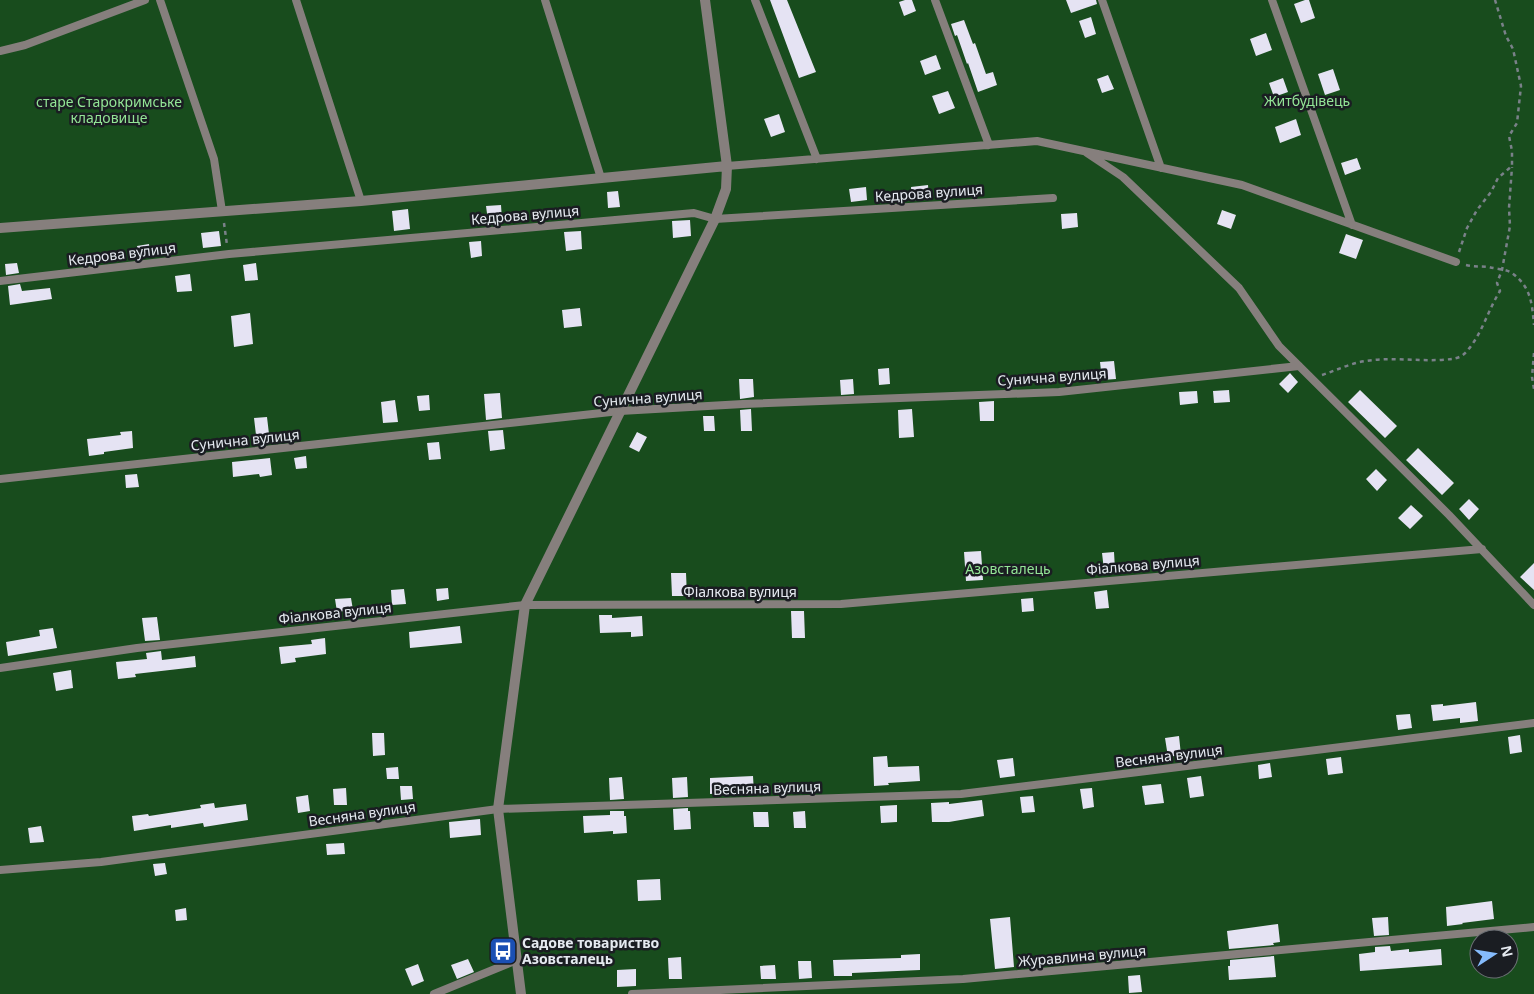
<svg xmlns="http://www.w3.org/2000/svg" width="1534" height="994" font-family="'Noto Sans',sans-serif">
<rect width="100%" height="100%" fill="#2e3640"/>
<!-- green -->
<path fill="#184c1d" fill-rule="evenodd" d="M0,0h1534v994h-1534zM1479,939h30v30h-30z"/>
<!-- building -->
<path fill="#e5e3f3" d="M770,0h17l29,72 -17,6z
M905,0h7l4,11 -12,5 -5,-14z
M1066,0h30l1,4 -26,9z
M1305,0h4l6,18 -14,5 -7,-19z
M1091,17l5,17 -11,4 -6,-17z
M964,20l9,24 2,-1 11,31 7,-2 4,13 -19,7 -10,-29 -1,1 -10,-29 -2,1 -4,-12z
M1266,33l6,17 -16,6 -6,-17z
M936,55l5,14 -16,6 -5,-14z
M1333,69l7,21 -15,5 -7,-21z
M1108,75l6,14 -12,4 -5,-14z
M1283,78l5,14 -14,5 -5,-14z
M948,91l7,17 -16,6 -7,-18z
M779,114l6,18 -14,5 -7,-18z
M1296,119l5,16 -21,8 -5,-16z
M1357,158l4,11 -16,6 -4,-12z
M928,185l1,14 -17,2 -1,-14z
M866,187l1,13 -16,2 -2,-13z
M618,191l2,16 -12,1 -1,-16z
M501,205l1,15 -14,1 -2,-15z
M408,209l2,20 -16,2 -2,-20z
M1222,210l14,5 -5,14 -14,-5z
M1077,213l1,14 -16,2 -1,-15z
M690,220l1,16 -18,2 -1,-17z
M219,231l2,15 -18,2 -2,-15z
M581,231l1,18 -16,2 -2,-19z
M1346,234l17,6 -7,19 -17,-6z
M481,241l1,15 -11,2 -2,-16z
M149,244l1,12 -12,1 -1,-11z
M17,263l2,10 -13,2 -1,-11z
M256,263l2,17 -13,1 -2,-16z
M190,274l2,17 -15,1 -2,-16z
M20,284l2,7 28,-3 2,11 -42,6 -2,-19z
M580,308l2,18 -18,2 -2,-18z
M250,313l3,31 -19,3 -3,-31z
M1114,361l2,18 -14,1 -2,-18z
M889,368l1,16 -11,1 -1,-16z
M1290,373l8,9 -10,11 -9,-9z
M739,379h14l1,18 -14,2z
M853,379l1,15 -13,1 -1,-15z
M1229,390l1,12 -16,1 -1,-12z
M1360,390l37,36 -12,12 -37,-36z
M1197,391l1,12 -18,2 -1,-13z
M500,393l2,25 -16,2 -2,-26z
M429,395l1,15 -11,1 -2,-15z
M395,400l3,22 -15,1 -2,-21z
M994,401v20h-14l-1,-19z
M751,409l1,22h-11l-1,-21z
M912,409l2,28 -15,1 -1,-28z
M703,416h11l1,15h-11z
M267,417l2,17 -13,1 -2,-17z
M503,430l2,19 -15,2 -2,-20z
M132,431l1,17 -29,4v2l-15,2 -2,-17 34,-4 -1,-3z
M637,432l10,5 -8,15 -10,-5z
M439,442l2,17 -12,1 -2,-17z
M1418,448l36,35 -12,12 -36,-35z
M306,456l1,12 -11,1 -2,-11z
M270,458l2,17 -12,2 -1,-3 -26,3 -1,-15z
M1376,469l11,11 -10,11 -11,-12z
M137,474l2,13 -13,1 -1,-13z
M1469,499l10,10 -10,11 -10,-11z
M1411,505l12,11 -13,13 -12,-11z
M981,551l2,29 -17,1 -2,-29z
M1114,552l1,17 -11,1 -2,-17z
M1534,563v27l-14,-13z
M671,573h15l1,23h-15z
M448,588l1,11 -12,2 -1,-12z
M404,589l2,15 -14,1 -1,-15z
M1107,590l2,18 -13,1 -2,-17z
M351,598l2,12 -16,2 -2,-13z
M1033,598l1,13 -12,1 -1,-13z
M791,611h13l1,27h-13z
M599,615h13v3l30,-2 1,20 -12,1v-5l-31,1z
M157,617l3,23 -15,1 -3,-23z
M460,626l2,17 -52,5 -1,-16z
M53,628l4,20 -49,8 -2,-14 34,-6 -1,-6z
M325,638l1,16 -31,4 1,4 -15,2 -2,-17 33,-3 -1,-4z
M161,651l1,9 33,-4 1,11 -61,7 1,3 -18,2 -2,-17 31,-3 -1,-6z
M71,670l2,18 -17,3 -3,-18z
M1476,702l2,19 -18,2v-5l-27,3 -2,-16 12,-1v2z
M1410,714l2,14 -14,2 -2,-15z
M372,733h12l1,22 -12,1z
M1520,735l2,17 -12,2 -2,-17z
M1179,736l2,19 -13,2 -3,-19z
M887,756l1,11 31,-1 1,15 -32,2 1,2 -15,1 -1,-29z
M1341,757l2,16 -15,2 -2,-16z
M1013,758l2,18 -15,2 -3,-18z
M1270,763l2,14 -13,2 -1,-14z
M398,767l1,12h-12l-1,-11z
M753,776l1,17 -16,1v-2l-28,2v-16z
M1201,776l3,20 -14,2 -3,-20z
M622,777l2,22 -14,1 -1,-22z
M687,777l1,20 -15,1 -1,-20z
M1161,784l3,19 -19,2 -3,-19z
M400,786h12l1,13 -12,1z
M346,788l1,17h-13l-1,-16z
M1092,788l2,19 -11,2 -3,-20z
M308,795l2,16 -12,2 -2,-16z
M1033,796l2,16 -13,1 -2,-16z
M982,800l2,16 -35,6h-17l-1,-19 18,-1v2z
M214,803l1,5 31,-4 2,16 -44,7 -1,-4 -32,5v-3l-37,6 -2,-15 16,-2 1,2 52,-8 -1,-3z
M897,805v17l-16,1 -1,-17z
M688,808v3h2l1,18 -17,1 -1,-21z
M610,811h14v5h2l1,17 -14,1v-3l-29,2 -1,-17 27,-1z
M805,811l1,17h-12l-1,-16z
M753,812h15l1,15h-15z
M480,819l1,16 -31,3 -1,-16z
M41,826l3,16 -14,1 -2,-15z
M344,843l1,11 -18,1 -1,-11z
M165,863l2,11 -12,2 -2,-12z
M660,879l1,21 -23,1 -1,-21z
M1492,901l2,18 -32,4 1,1 -16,2 -1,-19z
M186,908l1,12 -11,1 -1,-11z
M1010,917l4,50 -19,2 -5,-50z
M1388,917l1,18 -15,1 -2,-18z
M1278,924l2,18 -7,1 1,2 -45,4 -2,-18z
M1390,946l1,5 18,-2v3l32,-3 1,16 -82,6 -1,-17 16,-2v-5z
M920,954v16l-68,3v3h-18l-1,-16 68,-2v-3z
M1274,956l2,21 -47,3 -1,-14h2v-6z
M681,957l1,22h-13l-1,-21z
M468,959l6,13 -17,7 -6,-14z
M798,961h13l1,17 -13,1z
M418,964l6,17 -12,5 -7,-17z
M775,965l1,14h-15l-1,-13z
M636,969v17l-19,1v-17z
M1140,975l2,17 -13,1 -1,-17z"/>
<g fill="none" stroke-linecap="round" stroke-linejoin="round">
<!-- path -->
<path stroke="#7a8189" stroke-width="2.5" stroke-dasharray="4 4" stroke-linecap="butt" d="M224,223l3,22
M1459,252l8,-24 10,-18 14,-18 7,-14 14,-12v-15l-3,-15 8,-13 4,-37 -8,-37 -7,-13 -11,-36
M1466,265c8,2 15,1 23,2 7,2 17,2 23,6 19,14 20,30 22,52
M1534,353l-2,24 2,12
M1322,375c15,-5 29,-12 44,-14 24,-4 49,0 73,-1 11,-1 21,0 28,-9 15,-17 21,-41 33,-60l-3,-8 5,-13 8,-44 -1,-18 3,-41"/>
<!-- service -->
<path stroke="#867f7d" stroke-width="8" d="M160,0l54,159 8,52
M296,0l65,201
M545,0l56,178
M755,0l62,159
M935,0l54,145
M1102,0l59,168
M1272,0l80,225
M0,51l25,-6 120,-45
M1087,153l36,24 116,111 40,58 170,169 85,90
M727,166l310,-25 205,44 214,77
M0,281l229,-27 465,-41 21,6 338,-21
M0,479l620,-68 123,-7 316,-12 240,-26
M0,668l137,-20 388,-43 316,-1 641,-55
M0,870l101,-8 397,-53 463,-15 573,-71
M434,994l83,-34
M632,994l331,-15 571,-52"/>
<!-- minor -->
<path stroke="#867f7d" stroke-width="10" d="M0,228l361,-27 366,-35
M521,994l-23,-185 27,-204 190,-386 11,-30 1,-23 -22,-166"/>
</g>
<!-- icons -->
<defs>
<g id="bus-square" transform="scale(1.4375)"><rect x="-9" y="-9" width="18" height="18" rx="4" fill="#1a4fb4" stroke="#1a1d22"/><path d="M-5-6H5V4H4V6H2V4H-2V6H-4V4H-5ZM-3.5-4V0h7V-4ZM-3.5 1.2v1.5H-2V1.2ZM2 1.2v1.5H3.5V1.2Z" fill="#fff"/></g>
</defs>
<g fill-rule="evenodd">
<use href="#bus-square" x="503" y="951"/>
</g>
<g text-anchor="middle" stroke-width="5" stroke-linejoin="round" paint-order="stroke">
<!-- park labels -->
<g font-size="14" fill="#93e596" stroke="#1a1d22">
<text x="1307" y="106">Житбудівець</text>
<text x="109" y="107">старе Старокримське<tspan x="109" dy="16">кладовище</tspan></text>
<text x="1008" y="574">Азовсталець</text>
</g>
<!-- street labels -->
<g font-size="14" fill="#e5eaf0" stroke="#1a1d22">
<text transform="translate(929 193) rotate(-4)" y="5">Кедрова вулиця</text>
<text transform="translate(525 215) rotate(-5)" y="5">Кедрова вулиця</text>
<text transform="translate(122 254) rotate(-7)" y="5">Кедрова вулиця</text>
<text transform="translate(1052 377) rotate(-4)" y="5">Сунична вулиця</text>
<text transform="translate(648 398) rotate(-4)" y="5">Сунична вулиця</text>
<text transform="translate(245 440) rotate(-6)" y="5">Сунична вулиця</text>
<text transform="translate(1143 565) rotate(-5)" y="5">Фіалкова вулиця</text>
<text x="740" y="597">Фіалкова вулиця</text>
<text transform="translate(335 613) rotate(-6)" y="5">Фіалкова вулиця</text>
<text transform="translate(1169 756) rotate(-7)" y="5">Весняна вулиця</text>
<text transform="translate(767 788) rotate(-2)" y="5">Весняна вулиця</text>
<text transform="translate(362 814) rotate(-8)" y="5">Весняна вулиця</text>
<text transform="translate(1082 956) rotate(-5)" y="5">Журавлина вулиця</text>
</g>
<!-- poi labels -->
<g font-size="14" font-weight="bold" fill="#e5eaf0" stroke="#1a1d22" text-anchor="start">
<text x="522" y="948">Садове товариство<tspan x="522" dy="16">Азовсталець</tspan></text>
</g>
</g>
<!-- north arrow -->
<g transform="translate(1494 954) rotate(78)"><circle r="24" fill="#1a1d22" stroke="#6b6f74"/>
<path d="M0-4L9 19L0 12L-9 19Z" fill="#85bbfb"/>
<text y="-8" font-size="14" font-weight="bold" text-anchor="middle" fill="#e5eaf0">N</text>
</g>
</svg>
